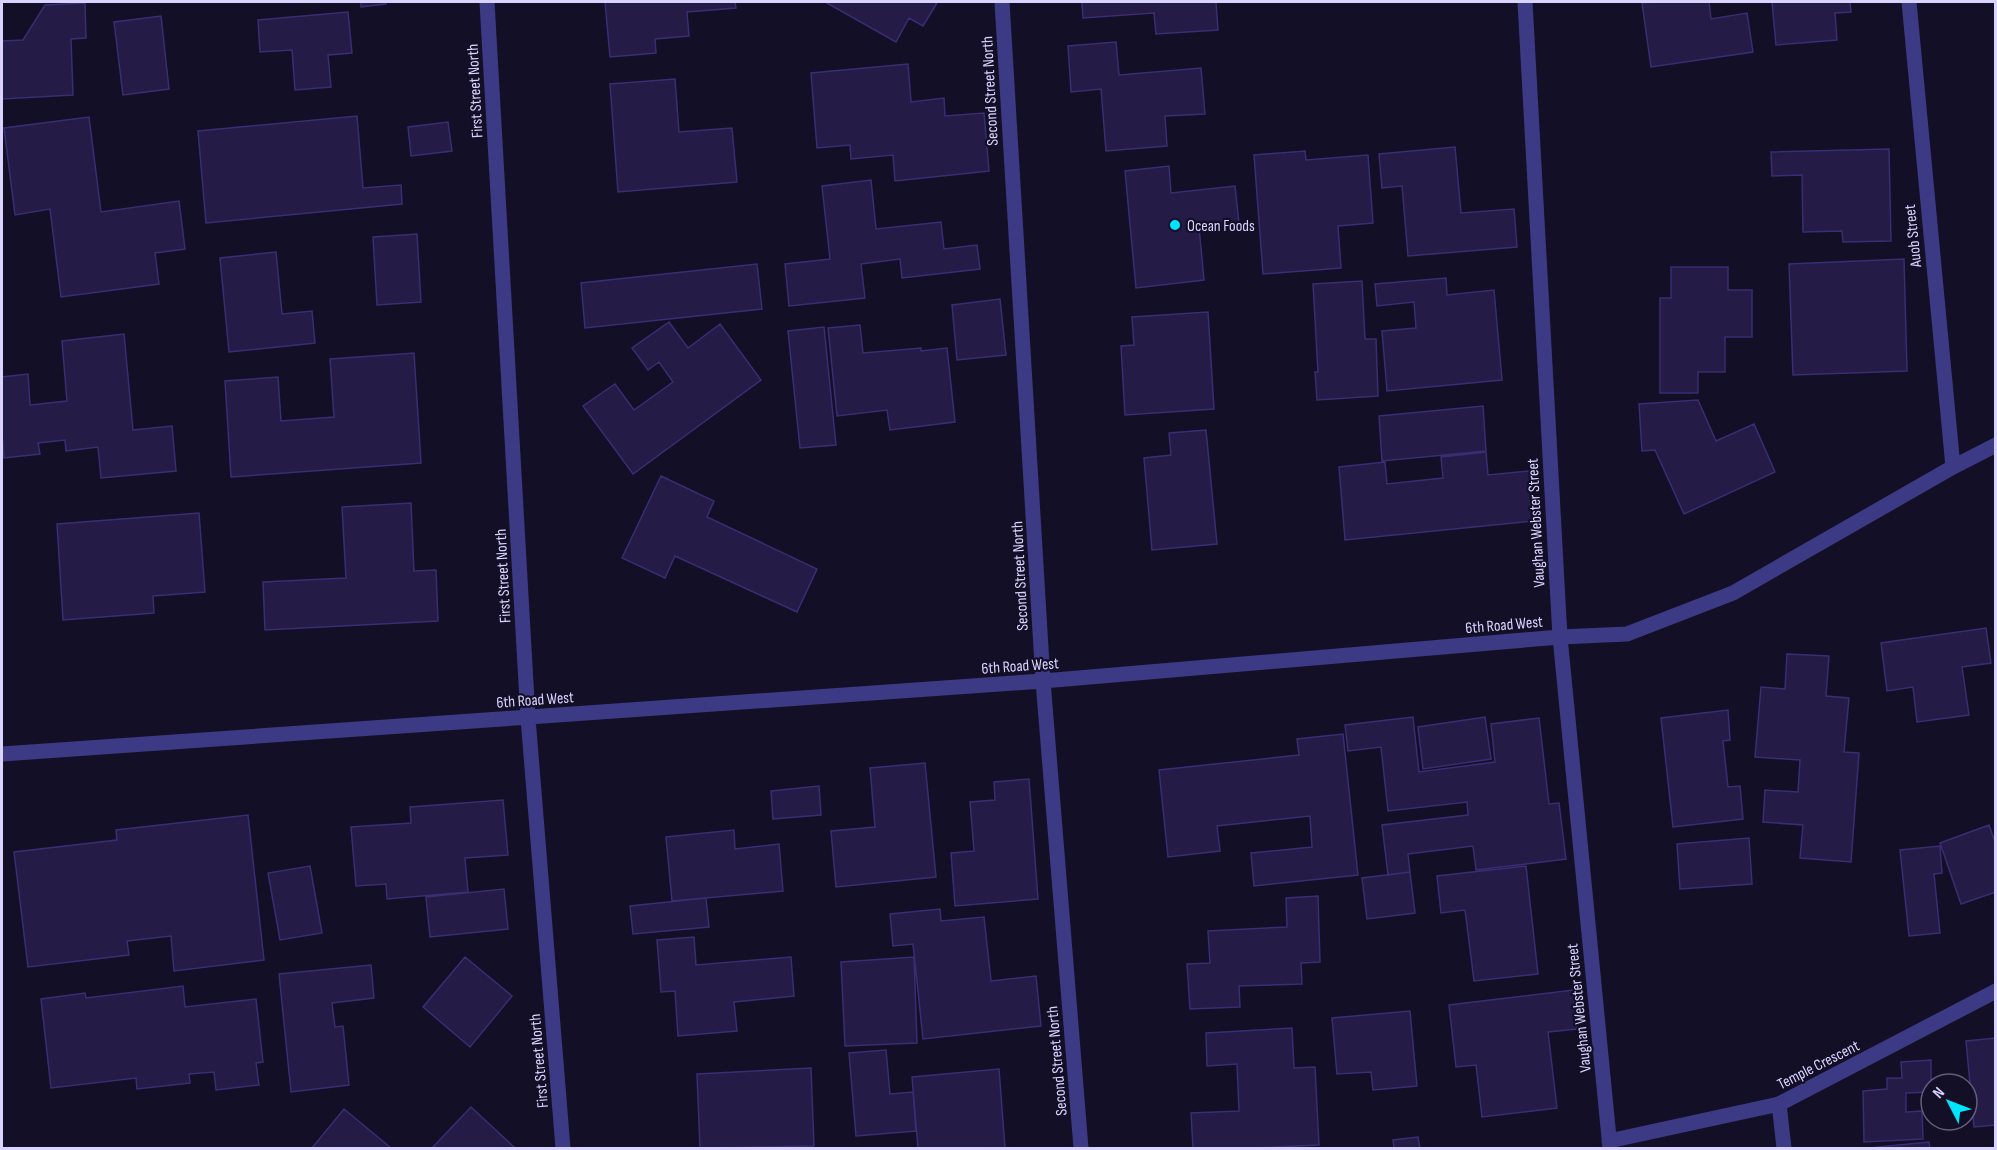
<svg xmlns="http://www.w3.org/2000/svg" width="1997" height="1150" font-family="'Sofia Sans Condensed',sans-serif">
<rect width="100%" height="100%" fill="#130f26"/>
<!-- building -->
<path fill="#241b47" stroke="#3b2d73" stroke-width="1.5" d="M361,2h25v2l-25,3z
M605,2h130l1,6 -49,4 2,24 -34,3 1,14 -46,4z
M825,2h108l4,1 -14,23 -14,-8 -13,24z
M1082,2h134l2,28 -62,4 -2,-21 -71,5z
M1653,2h56l2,17 36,-6 6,39 -102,15 -9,-64z
M1772,2h78l1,10 -16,1 2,27 -61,5z
M85,3l1,35 -15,1 2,56 -71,4v-58l21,-1 22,-35z
M348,12l4,41 -24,2 3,32 -36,3 -3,-40 -32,2 -2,-32z
M161,16l8,73 -46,6 -9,-73z
M1116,42l3,33 82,-7 4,46 -40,2 2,30 -61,5 -5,-62 -30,3 -3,-46z
M908,64l3,38 33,-4 1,18 39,-3 5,58 -94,10 -2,-26 -42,4 -1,-14 -33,3 -6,-75z
M675,79l4,53 53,-4 5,54 -119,10 -8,-108z
M357,116l6,72 38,-3 1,19 -196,19 -8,-92z
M89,117l12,95 78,-11 6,48 -30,4 4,31 -98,13 -11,-88 -35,6 -11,-87z
M448,122l4,29 -41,5 -3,-29z
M1455,147l6,66 53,-4 3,38 -109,9 -6,-70 -20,2 -3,-34z
M1889,149l2,92 -48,1 -1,-11 -39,1 -1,-57 -30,1 -1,-24z
M1305,151l1,9 62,-5 5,68 -35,3 3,42 -78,6 -9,-119z
M1169,166l2,27 64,-7 4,37 -40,4 5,53 -68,8 -11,-117z
M871,180l5,49 65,-7 3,27 33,-4 3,24 -78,9 -2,-19 -39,5 4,34 -76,8 -4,-42 45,-5 -8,-73z
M417,234l4,68 -44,3 -4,-68z
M276,252l6,62 30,-3 3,32 -86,9 -9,-94z
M1904,259l3,112 -114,4 -4,-111z
M757,264l5,45 -177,19 -4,-45z
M1671,267h57v23h24v47h-27v35h-27v21h-38v-95h11z
M1446,278l1,17 47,-5 8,90 -115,11 -5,-60 34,-3 -2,-26 -37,4 -2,-22z
M1362,281l3,58h11l2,57 -61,4 -2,-28h3l-5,-88z
M1000,299l6,56 -49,5 -5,-55z
M1208,312l6,97 -89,6 -4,-69 13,-1 -2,-28z
M669,322l19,26 32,-24 41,56 -128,94 -50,-68 32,-22 19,26 39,-28 -14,-20 -11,8 -16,-22z
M860,325l3,28 58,-5v3l26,-3 8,74 -65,8 -3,-20 -50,6 -9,-88z
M824,327l12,118 -36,3 -12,-117z
M124,334l9,96 39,-4 4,45 -75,7 -3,-31 -32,4 -1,-11 -27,3 2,11 -36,4 -2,-25v-56l26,-3 2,31 37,-4 -5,-60z
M414,353l7,110 -190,14 -6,-96 53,-4 3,44 53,-4 -4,-58z
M1698,400l18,41 38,-17 21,48 -91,42 -29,-64 -13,1 -3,-47z
M1483,406l3,45 -104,10 -3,-45z
M1206,430l11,114 -65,6 -8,-92 27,-3 -2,-22z
M1486,452l2,23 41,-4 4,50 -188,19 -6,-73 46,-5 2,22 56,-6 -2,-21z
M661,476l53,25 -7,16 110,52 -20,43 -122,-56 -10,22 -43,-20z
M411,503l3,68 22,-1 2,51 -173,9 -2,-48 83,-4 -4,-71z
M199,513l6,79 -52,4 1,17 -91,7 -6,-96z
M1986,628l5,35 -29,4 7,48 -52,7 -4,-35 -26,4 -6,-48z
M1787,654l42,2 -3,40 23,2 -5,54 15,1 -8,109 -51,-4 3,-33 -40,-3 2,-32 33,2 2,-32 -45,-3 6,-70 24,2z
M1728,710l2,30 -7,1 5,46 12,-1 3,33 -70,8 -12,-109z
M1413,717l6,55 76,-10 -4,-38 48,-6 10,86 10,-1 7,56 -90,11 -3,-24 -65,8 2,18 -22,3 -6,-50 86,-10 -1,-13 -79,9 -7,-64 -33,4 -3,-26z
M1485,717l6,42 -68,10 -5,-42z
M1343,734l15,141 -104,11 -3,-33 61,-6 -2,-31 -93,10 3,25 -52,6 -9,-87 140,-15 -2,-16z
M925,763l11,114 -100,10 -5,-56 44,-4 -5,-59z
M1029,779l9,120 -83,7 -4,-53 23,-2 -4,-49 25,-2 -1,-18z
M819,786l2,29 -48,4 -2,-28z
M503,800l5,55 -43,3 3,34 -81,7 -1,-15 -30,2 -5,-59 60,-4 -1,-16z
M248,815l16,145 -90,11 -3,-35 -44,5 2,14 -101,12 -14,-115 103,-12 -1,-10z
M1989,825l7,20v47l-35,12 -21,-61z
M734,830l1,19 44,-5 4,47 -111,10 -6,-64z
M1749,838l3,46 -72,5 -3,-45z
M1940,846l2,27 -8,1 6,59 -31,3 -9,-86z
M310,866l12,67 -42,7 -12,-67z
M1526,866l12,108 -64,7 -9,-71 -24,3 -4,-37z
M1410,872l5,41 -48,6 -5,-41z
M504,889l4,40 -78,8 -4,-40z
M1318,896l2,66 -19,1 1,21 -63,2 1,21 -50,2 -3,-45 23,-1 -2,-32 79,-4 -1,-29z
M706,898l3,29 -76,7 -3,-28z
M940,909l1,12 43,-4 7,64 45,-5 5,50 -118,13 -10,-95 -20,2 -3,-32z
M694,937l2,28 95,-8 3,39 -60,6 3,29 -59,5 -3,-45 -14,1 -4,-52z
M465,957l47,39 -42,51 -47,-40z
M914,957l3,86 -72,3 -4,-84z
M371,965l3,33 -42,5 3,24 8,-1 6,59 -58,7 -12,-118z
M183,986l2,21 71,-8 7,63 -7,1 3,22 -43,5 -2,-18 -25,2 1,9 -53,6 -1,-11 -85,10 -10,-89 44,-6 1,5z
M1573,990l4,39 -29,3 9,76 -75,9 -6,-52 -20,2 -7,-62z
M1410,1011l7,75 -44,4 -2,-18 -34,2 -5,-56z
M1292,1028l2,40 21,-1 4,78 -66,3h-60l-2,-35 48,-2 -2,-47 -30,2 -1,-33z
M1996,1038v87l-22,2 -8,-86z
M886,1050l4,44 23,-2 3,39 -60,5 -7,-83z
M1931,1060v32l-25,1v19l16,-1 1,28 -59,3 -1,-51 24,-2v-11h15l-1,-16z
M811,1068l3,78 -114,2 -3,-74z
M999,1069l6,79h-87l-6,-71z
M471,1107l44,41h-83z
M344,1109l47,39h-79z
M1418,1137l2,11h-26l-1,-8z
M1929,1142l1,6h-62z"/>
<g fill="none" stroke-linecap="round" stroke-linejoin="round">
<!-- service -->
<path stroke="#3d3a85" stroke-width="15" d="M1779,1104l5,44"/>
<!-- minor -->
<path stroke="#3d3a85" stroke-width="15" d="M487,2l41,716 35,430
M1002,2l41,679 38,467
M1525,2l35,635 50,511
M1909,2l44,465
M2,754l1041,-73 517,-44 67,-3 106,-41 220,-126 43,-22
M1609,1141l170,-37 217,-113"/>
</g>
<!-- markers -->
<circle fill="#00e5ff" stroke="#130f26" stroke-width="2" cx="1175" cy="225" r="6"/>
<g text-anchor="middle" stroke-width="4.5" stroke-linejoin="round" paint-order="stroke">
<!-- street labels -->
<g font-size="16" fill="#d9d4ff" stroke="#130f26">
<text transform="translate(474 91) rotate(-93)" y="6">First Street North</text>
<text transform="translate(989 91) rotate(-93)" y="6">Second Street North</text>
<text transform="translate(1912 236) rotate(-96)" y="6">Auob Street</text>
<text transform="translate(1535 523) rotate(-93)" y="6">Vaughan Webster Street</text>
<text transform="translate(502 576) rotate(-93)" y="6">First Street North</text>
<text transform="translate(1019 576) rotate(-93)" y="6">Second Street North</text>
<text transform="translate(1504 624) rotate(-5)" y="6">6th Road West</text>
<text transform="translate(1020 665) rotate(-4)" y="6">6th Road West</text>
<text transform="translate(535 699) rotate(-4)" y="6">6th Road West</text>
<text transform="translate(1578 1008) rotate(-96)" y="6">Vaughan Webster Street</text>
<text transform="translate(538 1061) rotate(-95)" y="6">First Street North</text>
<text transform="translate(1056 1061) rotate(-95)" y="6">Second Street North</text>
<text transform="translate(1818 1064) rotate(-27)" y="6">Temple Crescent</text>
</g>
<!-- poi labels -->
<g font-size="16" fill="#d9d4ff" stroke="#130f26" text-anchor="start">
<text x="1187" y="231">Ocean Foods</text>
</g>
</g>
<!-- border -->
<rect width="1997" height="1150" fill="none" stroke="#d9d4ff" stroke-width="6"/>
<!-- north arrow -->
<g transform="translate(1949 1102) rotate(312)"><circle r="28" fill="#130f26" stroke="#625e7d" stroke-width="1.5"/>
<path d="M0-4.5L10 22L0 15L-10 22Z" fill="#00e5ff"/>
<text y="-9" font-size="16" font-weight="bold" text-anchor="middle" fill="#d9d4ff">N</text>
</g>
</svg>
